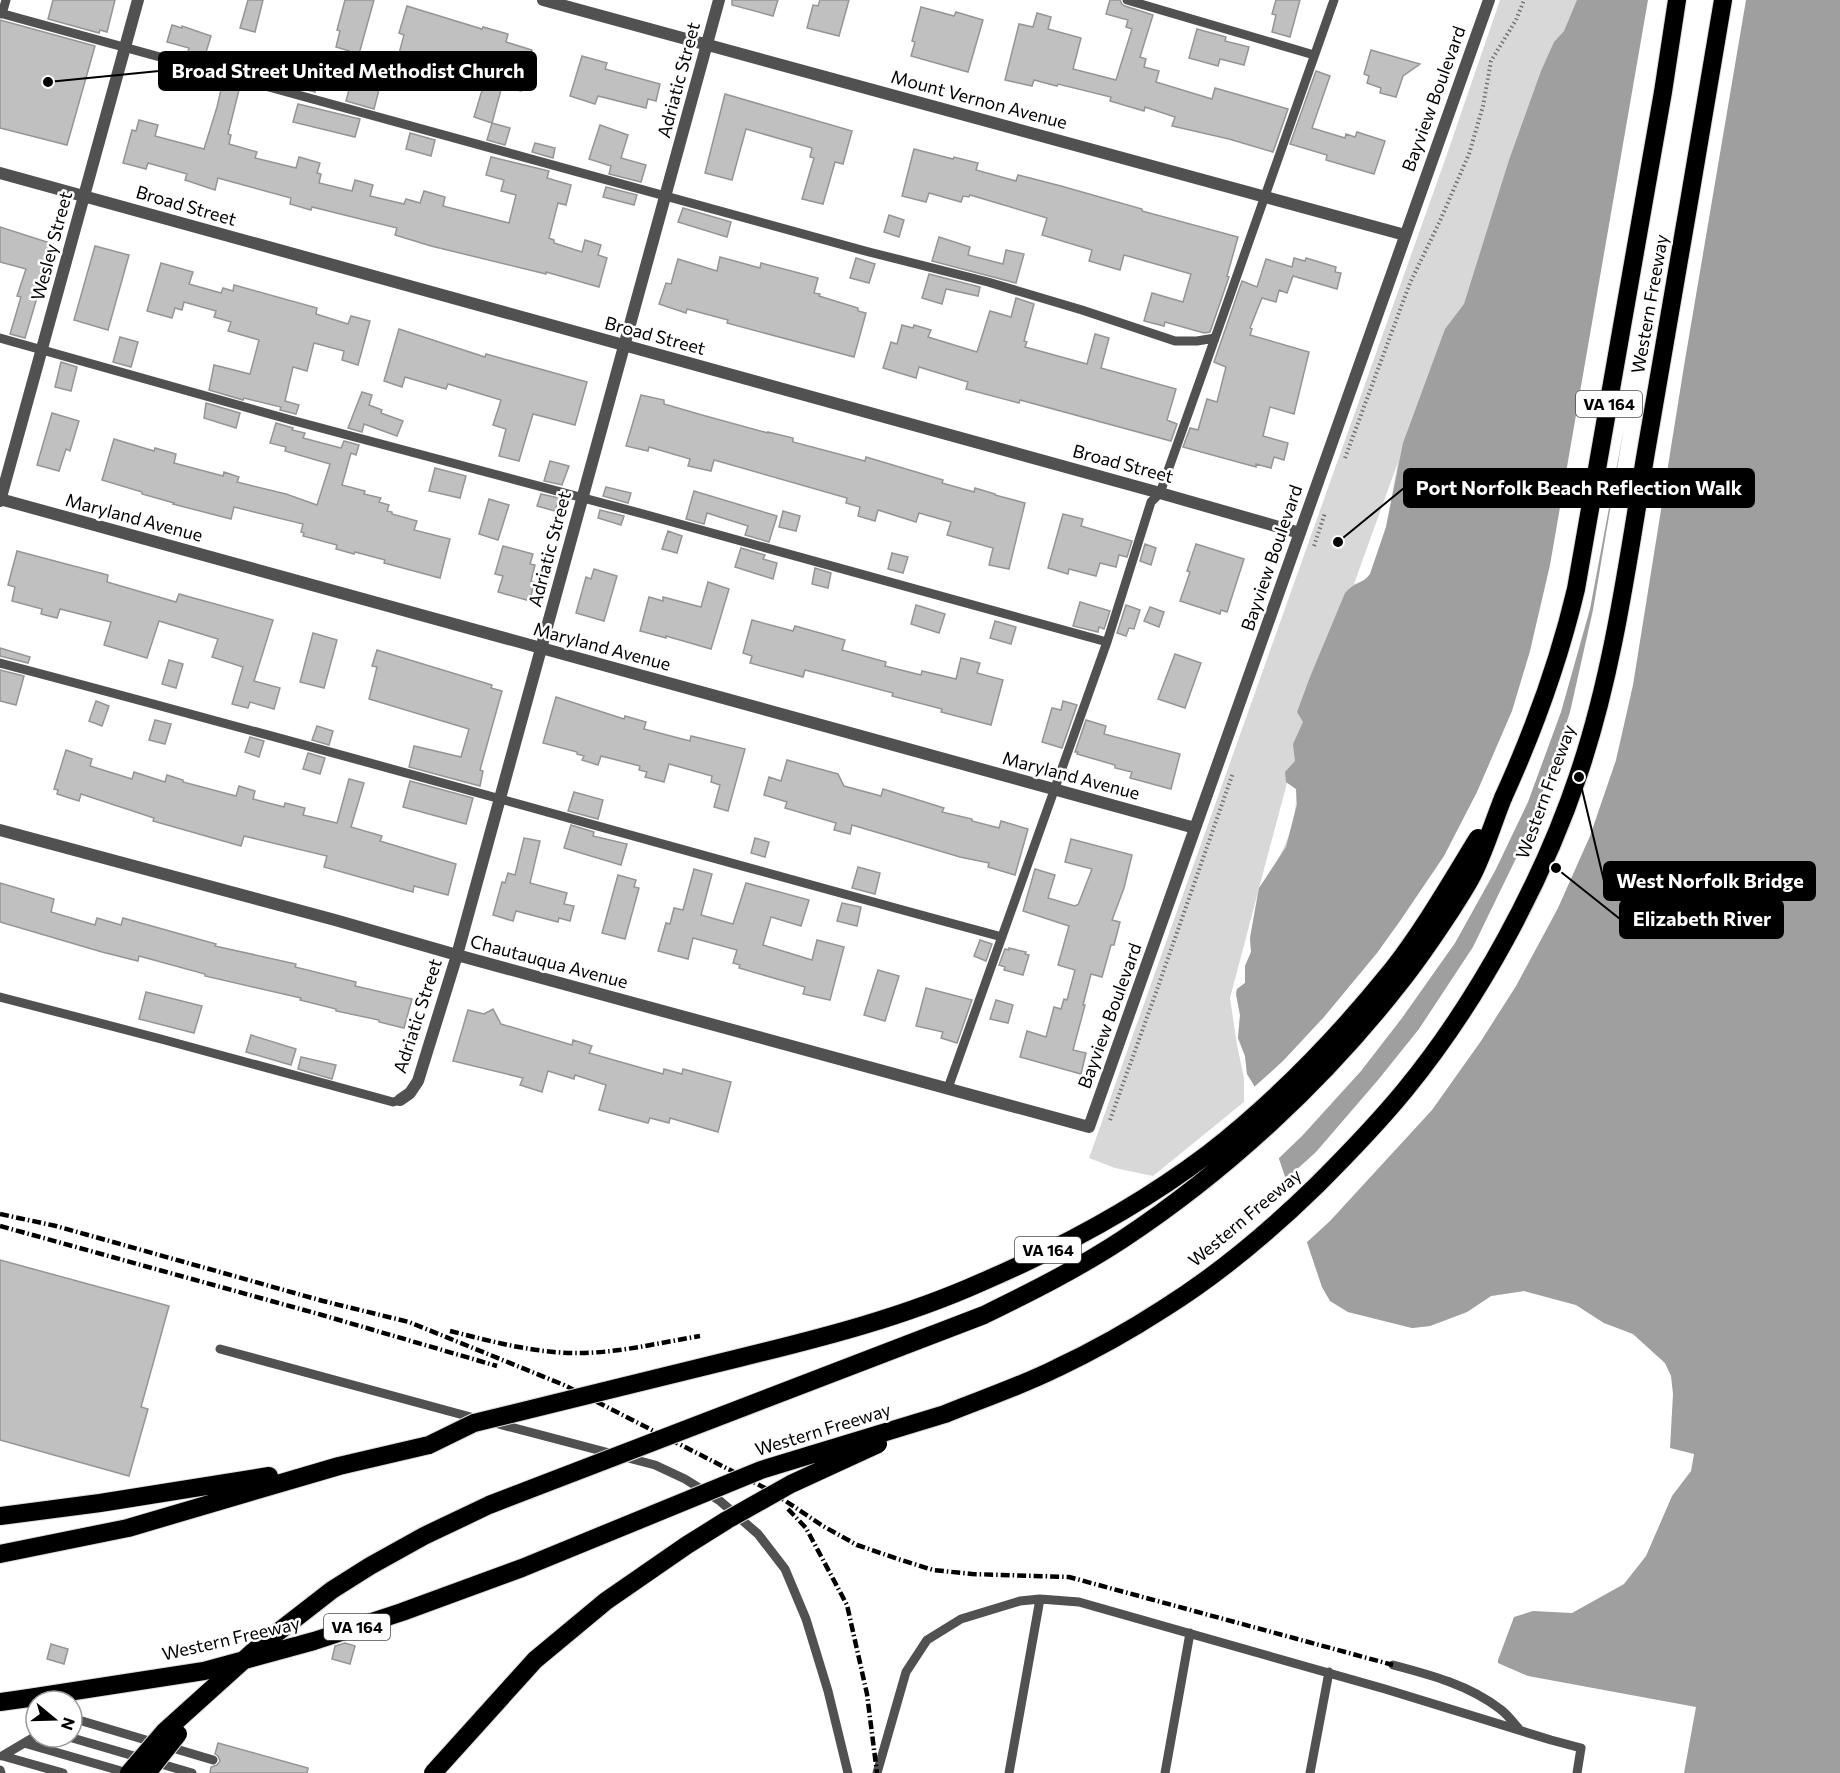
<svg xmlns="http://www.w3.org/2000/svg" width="1840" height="1773" font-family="Commissioner,sans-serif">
<rect width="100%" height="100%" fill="#fff"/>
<!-- green -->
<path fill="#d8d8d8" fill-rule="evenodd" d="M1500,0h165l-20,1300 23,70 -3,-7 -32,-29 -29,-11 -28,-18 -52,-14 -33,5 -24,16 -37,14 -18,2 -64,-16 -18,-11 -8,-14 -67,-200 -8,-13 -2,-18 -7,-18 2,-23 -4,-21 1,-5 8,-6v-17l6,-14 -1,-14 8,-46 -28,106 7,47 7,33v24l-91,74 -38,-8 -26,-10 357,-1001zM1398,462l-12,65 -16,47 -4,6 -12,4zM1287,783l9,6c2,37 -15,70 -37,99z"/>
<!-- water -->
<path fill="#9f9f9f" d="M1577,0h263v1773h-156l12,-66 -168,-31 -30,-13v-3l16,-43 19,-6 39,2 52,-29 22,-28 26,-60 19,-25 3,-17 -24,-6 3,-54 -2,-18 -6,-13 -32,-29 -29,-11 -28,-18 -52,-14 -33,5 -24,16 -37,14 -18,2 -64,-16 -18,-11 -8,-14 -67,-200 -8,-13 -2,-18 -7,-18 2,-23 -4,-21 1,-5 8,-6v-17l6,-14 -1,-14 9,-50 27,-41 11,-43 -1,-15 -10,-7 -1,-10 10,-11 -2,-17 10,-22 -6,-10 13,-35 35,-84c9,-11 18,-9 25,-19l16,-47 17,-84 42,-114 19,-25 45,-144 32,-89 13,-29 10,-11z"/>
<!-- pier -->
<path fill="#fff" d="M1648,0h98l-62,366 -51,319 -17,75 -26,76 -32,72 -42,78 -35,55 -49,69 -102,111 -25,23 -21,-63 32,-29 62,-72 41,-51 54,-82 49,-101 32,-84 16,-50 23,-102 31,-182 -34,181 -29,103 -33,90 -33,69 -40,72 -53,75 -41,53 -59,65 -25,24 -25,-71 31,-28 41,-44 53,-64 23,-32 44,-65 33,-64 35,-81 18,-60 20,-86z"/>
<!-- building -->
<path fill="#c0c0c0" stroke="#959595" stroke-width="1.5" d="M53,0h62l-8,32 -7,-2 -1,3 -51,-14z
M248,0h15l-8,32 -15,-4z
M345,0h29l-15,54 -23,-7 4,-16 -3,-1z
M732,0h46l-5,16 -41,-11z
M820,0h29l-10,36 -32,-8 6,-23 5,1z
M1110,0h10l2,4 3,2 28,9 -13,42 6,2 -2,8 15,4 -3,11 56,17 3,-11 73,21 -15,43 -44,-13 -57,-13 3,-9 -30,-10 -1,4 -34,-10 1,-4 -53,-13 -1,2 -23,-6 -2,6 -27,-6 14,-56 14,3 4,-14 14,4 -3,12 33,9 -8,31 43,11 16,-51 -6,-2 2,-7 -22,-6z
M1276,0h24l-10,37 -18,-5 4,-17 -4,-1z
M407,6l75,23 1,-2 25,7 -2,8 26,8 -11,41 -19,-5 -10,37 -18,-6 9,-30 -10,-3 1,-2 -24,-7 1,-3 -39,-10 -3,10 -14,-4 9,-33 -5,-2z
M921,7l33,9 2,-4 27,8 -15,52 -57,-16 4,-14 -3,-1z
M0,20l95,26 -28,99 -67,-17z
M172,25l10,3v-2l29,10 -8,26 -17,-5 3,-9 -22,-6z
M1197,29l29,8 -1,4 24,6 -5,18 -24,-6 -2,7 -29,-8z
M1371,50l49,14 -17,12 -7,21 -16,-4 1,-5 -14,-5 2,-7 -5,-2z
M582,56l25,7 -2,6 55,15 -4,17 -8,-2 -2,9 -48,-12 -3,8 -25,-8z
M289,62l15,3v-3l18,4 -7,26 -32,-8z
M355,67l28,7 -9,35 -28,-8z
M1316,71l14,5 -18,52 33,10 1,-4 9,3 2,-5 28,9 -11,33 -48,-14 1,-5 -37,-11z
M223,81l17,5 -12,48 3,1 -2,9 28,8 -2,6 41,10 3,-11 21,6 -3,10 4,1 -2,9 33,8 3,-11 18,5 -3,11 34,8 2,-5 14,4 4,-12 21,6 -2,9 66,17 7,-28 -15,-4 3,-11 -18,-5 5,-18 58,14 -2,7 24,7 -5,20 -8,-2 -9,35 5,2v3l28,9 3,-12 16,5 -3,10 9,3 -8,29 -53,-15v2l-115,-28 -36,-11 2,-7 -85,-21 -1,3 -21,-6 1,-6 -44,-12 -29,-8 -3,12 -30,-10 2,-6 -39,-11 -2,6 -23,-6 9,-33 4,1 3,-11 19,5 -3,11 49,13 13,-42z
M725,94l127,37 -9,33 -8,-2 -12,42 -21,-5 12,-41 -4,-1 2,-9 -66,-19 -14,51 -27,-7z
M298,104l62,15 -5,18 -62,-15z
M492,123l18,5 -5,17 -18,-5z
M600,125l28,10 -7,23 25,7 -5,17 -32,-8 2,-8 -22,-7z
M410,133l25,7 -4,16 -25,-7z
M535,143l20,5 -2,10 -21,-6z
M914,149l39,10 1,-2 24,6 -2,7 40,11 2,-6 43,11 81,23v2l96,26 -11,39 2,1 -19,55 -6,1 -39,-11 -1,4 -20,-5 8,-28 31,9 8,-28 -67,-19 -4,15 -31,-9 3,-11 -50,-15 5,-17 -77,-23 -1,2 -6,-1 -2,6 -32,-9 -3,9 -24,-6z
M606,187l31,8 -3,10 -31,-8z
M683,208l48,14 -4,15 -49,-15z
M889,215l15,5 -5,17 -15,-5z
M0,227l53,17 -28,94 -15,-4 11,-37 -4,-1 9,-27 -26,-7z
M939,237l31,10 -2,8 35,9 3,-14 18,4 -8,29 -84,-22z
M95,246l34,9 -21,75 -34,-10z
M720,257l40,11 1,-5 57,15 -4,15 6,1 -1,2 39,12v3l8,2 -12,44 -127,-34 1,-3 -41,-11 -1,4 -27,-9 7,-21 5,1 7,-25 39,12z
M856,258l19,6 -6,19 -19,-5z
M1294,258l11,3 1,-3 30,9 -1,5 6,1 -4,16 -44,-13 -6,17 -8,-3 -3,12 -14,-4 -12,30 2,1 -2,6 59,17 -15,62 -24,-7 -7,29 25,7 -4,17 -10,-3 -3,11 -15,-4v3l-73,-20 7,-19 8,2 9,-31 10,3 9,-35 -12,-5 28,-81 15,6 9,-28 26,8z
M161,263l32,9 -4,12 32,9 2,-5 10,3 1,-6 83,23 -1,6 32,10 3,-8 19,5 -12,44 -16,-5 2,-9 -30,-8 -7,28 -14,-4 -8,34 14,4 -3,9 -16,-4 1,-3 -37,-9 -1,2 -34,-10 5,-25 36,9 9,-34 -31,-9 3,-9 -17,-5 2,-6 -32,-9 -2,8 -7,-2 -3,10 -25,-7z
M929,274l51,13 -2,9 -32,-7 -4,15 -20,-6z
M1016,298l18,6 -10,37 3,1 -2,5 62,17 8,-30 14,4 -8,30 75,21 -9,31 10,4 -6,17 -151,-41 -1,3 -53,-14 2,-7 -49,-15 -3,11 -33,-10 8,-26 6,2 5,-19 11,3 1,-3 17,5 -3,7 49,15 13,-41 21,6z
M399,329l86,28 1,-3 101,28 -12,43 -42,-11 -14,47 -20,-5 7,-27 -13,-4 8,-25 -53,-16 -2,5 -41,-12 -3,10 -18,-6z
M120,337l18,5 -7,25 -18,-5z
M61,362l16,5 -6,24 -16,-4z
M362,392l10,3 -3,10 13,5 -1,3 22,8 -6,15 -33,-12 -2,8 -14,-4z
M641,395l23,5v4l38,11 66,18v-1l25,6v4l72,19 1,-4 77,23 -1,3 32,9 1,-4 20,6v1l30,8 -16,66 -20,-4 4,-17 -46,-13 4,-13 -32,-9 -3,9 -38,-12 -3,11 -17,-5 2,-9 -14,-4 1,-5 -133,-38 -3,11 -23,-5 2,-7 -41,-12 -1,4 -22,-5z
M206,403l34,10 -4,15 -32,-10z
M52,413l27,8 -9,30 -4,-2 -7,22 -22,-6z
M276,423l17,5 -1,2 13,3 -2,5 38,10 3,-7 15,4 -3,10 -5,-2 -9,32 23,6 -1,3 17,4 -2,4 10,3 -2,6 5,1v2l25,7 -3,9 36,9 -10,39 -56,-15 1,-3 -30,-8 -1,2 -18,-5 1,-4 -34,-9 1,-3 -3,-1 2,-8 -69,-17 -3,12 -58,-15 1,-1 -32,-9v-2l-40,-12 12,-41 40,12 1,-3 21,6 -2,9 49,13 1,-4 15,5 -2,5 49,12 31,11 13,-41 -45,-13 1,-4 -16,-4z
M550,461l19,5 -7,19 -18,-4z
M435,468l31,8 -6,22 -31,-7z
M606,487l25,6 -3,10 -25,-7z
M694,491l83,25 -8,26 -24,-7 3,-9 -41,-13 -3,11 -18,-5z
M541,494l18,4 -4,13 -18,-5z
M489,499l20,6 -11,35 -19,-6z
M600,510l24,6 -3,9 -23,-7z
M783,511l17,5 -4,15 -17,-4z
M1063,514l20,5 -2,7 51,15 -5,16 -8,-2 -3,12 -16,-4 -4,13 -27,-7 -1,5 -20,-6z
M668,531l14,5 -5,17 -15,-4z
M1145,544l11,4 -5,17 -11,-4z
M1196,544l48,15 -17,53 -6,-2 -1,4 -40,-13 10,-29 -3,-1z
M503,546l30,8 -3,10 5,1 -4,16 3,1 -4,19 -32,-9 5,-16 -8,-2z
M741,548l24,7 -2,4 14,4 -4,16 -38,-12z
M17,551l91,24 -1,7 69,20 3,-8 94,26 -19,61 26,7 -6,21 -24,-7 -2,6 -16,-4 11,-37 -31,-10 6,-18 -59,-18 -12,37 -43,-13 7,-23 -51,-13 -3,9 -16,-4 1,-5 -30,-8 3,-14 -7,-2z
M892,553l16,4 -5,16 -15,-4z
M815,568l16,5 -3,15 -16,-4z
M594,569l23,7 -13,45 -28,-8 10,-36 5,2z
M708,582l21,7 -18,60 -45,-13v2l-26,-7 9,-34 14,4v-4l38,10z
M1080,602l30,9 -6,18 -5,-2 -1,5 -25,-6z
M916,605l29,9 -6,19 -28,-9z
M1126,605l14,5 -6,19 -5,-1 -3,8 -9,-3z
M1150,607l14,5 -5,15 -15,-6z
M752,620l41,11 2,-5 50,14 -3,10 44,12 -1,4 36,9 1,-4 34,8 5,-21 19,5 -3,10 26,7 -12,45 -50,-13 1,-3 -50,-13 1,-3 -68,-18 -20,-5 -2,7 -53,-14 2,-7 -9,-3z
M995,621l21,6 -5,17 -21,-6z
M313,633l24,7 -13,48 -24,-6z
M0,648l30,9 -2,6 -28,-7z
M377,650l115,35 -1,3 11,3 -22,79 3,1 -3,15 -71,-19 5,-21 47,11 8,-28 -100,-30 8,-32 -5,-1z
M1175,654l26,9 -16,45 -27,-9z
M169,660l14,4 -7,24 -14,-4z
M0,670l24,6 -8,29 -16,-4z
M556,697l68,22 1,-3 21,6 -2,7 46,12 1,-5 54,13 -17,62 -14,-4 6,-22 -9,-3 1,-6 -43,-12 -5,18 -19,-5 2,-5 -8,-2 1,-4 -39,-10 -3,9 -16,-5 2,-4 -7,-2v-2l-34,-9z
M96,701l13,5 -7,20 -13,-5z
M1063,701l14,4 -15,43 -20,-6 10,-34 9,2z
M155,720l16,4 -6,20 -16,-4z
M1086,720l20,6 -2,8 76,20 -9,35 -41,-11 2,-6 -17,-4v-3l-38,-11 1,-2h-3z
M317,726l16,5 -4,14 -17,-5z
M250,737l14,4 -5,16 -14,-5z
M66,750l26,9 -2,7 42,13 2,-7 31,10 2,-7 16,5v2l53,14 3,-10 16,5 -2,8 31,8 1,-4 20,5 -2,7 34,8 12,-44 15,4 -13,44 31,9 -2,5 76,23 -8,31 -34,-9 -1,6 -89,-25 3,-11 -83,-20 -3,10 -88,-25 1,-3 -73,-24 -2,7 -22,-7 1,-4 -4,-1z
M308,753l17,5 -5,16 -17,-5z
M787,760l51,14 6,12 37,10 2,-7 61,19 -2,4 30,7v2l27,7 2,-7 27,8 -13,46 -27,-8 1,-4 -29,-6 -108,-32 -2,9 -16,-4 2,-7 -51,-15 2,-6 -23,-7 5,-18 12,4z
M410,781l63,17 -7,26 -63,-17z
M574,792l29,8 -5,19 -30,-8z
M571,825l23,7 -1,4 34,8 -6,21 -57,-17z
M524,838l16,3 -10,42 37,10 -3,11 10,2 -4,15 -11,-3 -1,4 -42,-11 -3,10 -20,-6 9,-33 3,1 3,-10 7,2z
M755,838l14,4 -4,15 -14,-4z
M1071,839l61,16 -8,33 -12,32 8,2 -6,23h-3l-9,32 -11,-3 -8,31h2l-12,45 13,3 -5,21 -61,-17 7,-26 19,6 8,-30 7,2 3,-10 3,1 8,-30 -17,-5 11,-39 -46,-15 12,-42 20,6 -7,23 27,8 1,-1h2l14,-36 -27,-7z
M858,867l22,6 -5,21 -23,-6z
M694,869l18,5 -11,41 32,9 13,-41 63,17 -8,26 -30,-9 -8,28 49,15 5,-20 27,7 -14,53 -27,-6 2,-7 -66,-19 1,-3 -7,-2 4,-13 -44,-12 -5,21 -30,-8 8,-28 4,1 4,-16 9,2z
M618,875l18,5 -2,7 5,1 -14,51 -23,-6z
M0,883l54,16 -3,13 44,13 2,-7 24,7 2,-7 93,26 -1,2 81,18 -1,3 61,15 -1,4 57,13 -8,29 -25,-6v-2l-43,-9v-2l-36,-9 1,-2 -96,-22v-2l-66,-18 -1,5 -36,-9 -102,-30z
M842,903l19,4 -4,19 -20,-5z
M980,940l12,4 -6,17 -12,-5z
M1009,948l17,4 -1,2 4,1 -6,20 -19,-5 1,-3 -6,-2 6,-16 4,1z
M878,970l21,6 -14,45 -21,-6z
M926,988l46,12 -15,43 -16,-5 2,-6 -27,-6z
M146,992l56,14 -8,27 -55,-14z
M996,1000l17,5 -5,18 -18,-4z
M493,1009l8,15 71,21 1,-5 19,6 -3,7 74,21 1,-5 18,5 1,-5 48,13 -13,50 -48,-14 -1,5 -19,-5 -2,5 -49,-13 7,-25 -31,-10 -1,4 -26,-8 -6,21 -22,-7 3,-7 -70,-17 15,-51 16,4z
M251,1035l45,14 -5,16 -45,-13z
M301,1057l35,8 -4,14 -34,-10z
M0,1260l169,46 -28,101 7,2 -19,67 -129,-36z
M345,1643l10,3 -5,18 -18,-5 3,-13z
M51,1644l17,5 -4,15 -17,-5z
M218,1743l90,25 -1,5h-97l1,-6 6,-2 3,-4 -2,-5 -3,-2z"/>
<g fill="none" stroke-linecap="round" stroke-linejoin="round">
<!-- motorway casing -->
<g stroke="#dbdbdb" stroke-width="20">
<path id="motorway" d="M1503,798c31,-68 56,-137 73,-209l87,-497 14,-92
M945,1414c37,-15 76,-28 112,-46 36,-17 72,-37 106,-59 56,-35 107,-78 154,-124 31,-31 61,-62 88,-95 73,-89 138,-209 174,-317 35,-104 49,-214 67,-321 26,-151 52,-301 77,-452
M0,1516l100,-13 169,-27
M0,1554l128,-26 211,-62 90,-21
M0,1702l29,-4"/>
</g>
<!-- path -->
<path stroke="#737373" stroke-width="4" stroke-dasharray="1.5 3" stroke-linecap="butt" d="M1345,458l65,-175 29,-60 30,-69 14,-48 8,-45 25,-41 8,-20
M1314,546l11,-33
M1110,1120l44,-122 79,-225"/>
<!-- service -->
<path stroke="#515151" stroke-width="9" d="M1127,0l187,55
M0,13l869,239 119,30 94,28 93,31h22l18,-3 119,-338
M2,14l4,-14
M0,338l291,82 356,95 460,127
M0,663c335,88 668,184 1002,274
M0,997l161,42 232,63 7,-2
M948,1088l159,-446 44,-140 9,-9 55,-155
M220,1349l258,70
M491,1422l164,43 30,14 35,22 38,33 27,35 21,50 22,72 20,82
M1393,1665c38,10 76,20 107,44 7,5 13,13 19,20
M72,1718l141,42
M69,1737l123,36
M24,1743l104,30
M2,1756l34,-20
M3,1756l60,17
M0,1770l1,3
M877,1773l29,-101 21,-32 34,-21 59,-18 20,-2 39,3 306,87 166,51 30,8 -4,25
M1009,1773l31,-174
M1165,1773l25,-140
M1310,1773l19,-101"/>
<!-- minor -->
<path stroke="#515151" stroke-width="12" d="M543,0l862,235
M0,173l1160,320 140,40
M0,499l1195,329
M0,501l138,-501
M0,830l335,90 122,35 632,172 400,-1127
M400,1100l10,-7 8,-12 39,-126 262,-955"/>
<!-- motorway -->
<use href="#motorway" stroke="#000" stroke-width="18"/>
<!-- rail -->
<path stroke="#000" stroke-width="4.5" stroke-dasharray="9 3 1.5 3" stroke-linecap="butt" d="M0,1214l56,12 267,75 86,21 155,63 205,105 54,36 34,19 41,14 35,11 39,4 97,3 324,88
M0,1226l322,89 175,51
M450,1331c40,10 80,21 122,22 42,1 86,-10 128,-17
M788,1509l18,19 41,77 20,89 10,79"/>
<!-- motorway-bridge casing -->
<g stroke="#dbdbdb" stroke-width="20" stroke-linecap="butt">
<path id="motorway-bridge" d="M429,1445l45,-22c88,-22 177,-43 265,-65 82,-20 165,-41 243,-76 79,-34 157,-76 226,-128 68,-53 130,-117 184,-184 32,-41 59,-88 86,-132
M29,1698l175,-27 110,-30 88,-29 120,-44 239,-98 184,-56
M129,1773l35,-41 91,-82 77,-60 38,-24 54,-30 65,-31 495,-190c47,-23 95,-47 139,-76 103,-68 200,-158 276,-255 19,-24 36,-49 53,-75 7,-11 15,-23 21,-35 12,-24 20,-51 30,-76
M147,1773l31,-39
M433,1773l102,-113 71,-59 81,-56 40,-25 64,-36 87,-40"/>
</g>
<!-- motorway-bridge -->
<use href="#motorway-bridge" stroke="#000" stroke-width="18"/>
</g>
<g text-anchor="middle" stroke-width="5" stroke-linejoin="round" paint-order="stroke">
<!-- shield labels -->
<g fill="#fff" stroke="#4c4c4c" stroke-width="1.5">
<rect x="1576" y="391" width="66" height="26" rx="4.5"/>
<rect x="1015" y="1237" width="66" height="26" rx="4.5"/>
<rect x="324" y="1614" width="66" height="26" rx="4.5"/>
</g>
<g font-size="16" font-weight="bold" fill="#000">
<text x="1609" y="410">VA 164</text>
<text x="1048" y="1256">VA 164</text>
<text x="357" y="1633">VA 164</text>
</g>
<!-- street labels -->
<g font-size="18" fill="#000" stroke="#fff">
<text transform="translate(679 80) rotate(-75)" y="6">Adriatic Street</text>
<text transform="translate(1434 99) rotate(-70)" y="6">Bayview Boulevard</text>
<text transform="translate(979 100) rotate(15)" y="6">Mount Vernon Avenue</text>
<text transform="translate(186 206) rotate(16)" y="6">Broad Street</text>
<text transform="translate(52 246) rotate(-75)" y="6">Wesley Street</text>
<text transform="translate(1650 304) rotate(-80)" y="6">Western Freeway</text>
<text transform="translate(655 336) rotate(15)" y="6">Broad Street</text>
<text transform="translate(1123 464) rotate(15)" y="6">Broad Street</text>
<text transform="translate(134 518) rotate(15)" y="6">Maryland Avenue</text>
<text transform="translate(550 549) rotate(-75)" y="6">Adriatic Street</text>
<text transform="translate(1272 558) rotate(-71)" y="6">Bayview Boulevard</text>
<text transform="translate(602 647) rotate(15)" y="6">Maryland Avenue</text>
<text transform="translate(1071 776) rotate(15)" y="6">Maryland Avenue</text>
<text transform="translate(1546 792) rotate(-70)" y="6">Western Freeway</text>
<text transform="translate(549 962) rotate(15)" y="6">Chautauqua Avenue</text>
<text transform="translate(418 1016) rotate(-72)" y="6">Adriatic Street</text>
<text transform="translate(1110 1016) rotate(-70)" y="6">Bayview Boulevard</text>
<text transform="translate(1245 1218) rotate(-40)" y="6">Western Freeway</text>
<text transform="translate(823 1430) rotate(-17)" y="6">Western Freeway</text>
<text transform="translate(231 1639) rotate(-13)" y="6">Western Freeway</text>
</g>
</g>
<!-- callouts -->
<path fill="none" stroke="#000" stroke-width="2" d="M48 82L159 71M1338 542L1404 488M1579 777L1604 881M1556 868L1620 919"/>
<g fill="#000" stroke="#fff" stroke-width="2">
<circle cx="48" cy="82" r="6"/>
<circle cx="1338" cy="542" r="6"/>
<circle cx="1579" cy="777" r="6"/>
<circle cx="1556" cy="868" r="6"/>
</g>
<g fill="#000" stroke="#000" stroke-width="2">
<rect x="159" y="52" width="377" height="38" rx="6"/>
<rect x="1404" y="469" width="350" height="38" rx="6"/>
<rect x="1604" y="862" width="211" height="38" rx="6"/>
<rect x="1620" y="900" width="163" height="38" rx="6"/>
</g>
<g font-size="20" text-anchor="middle" font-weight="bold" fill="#fff">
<text x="348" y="78">Broad Street United Methodist Church</text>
<text x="1579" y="495">Port Norfolk Beach Reflection Walk</text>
<text x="1710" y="888">West Norfolk Bridge</text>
<text x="1702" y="926">Elizabeth River</text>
</g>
<!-- north arrow -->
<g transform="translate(54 1719) rotate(109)"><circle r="28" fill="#ffffff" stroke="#999999" stroke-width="1.5"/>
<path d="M0-4.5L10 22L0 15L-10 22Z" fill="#000000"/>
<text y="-9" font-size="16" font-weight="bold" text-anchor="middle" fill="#000000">N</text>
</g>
</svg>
